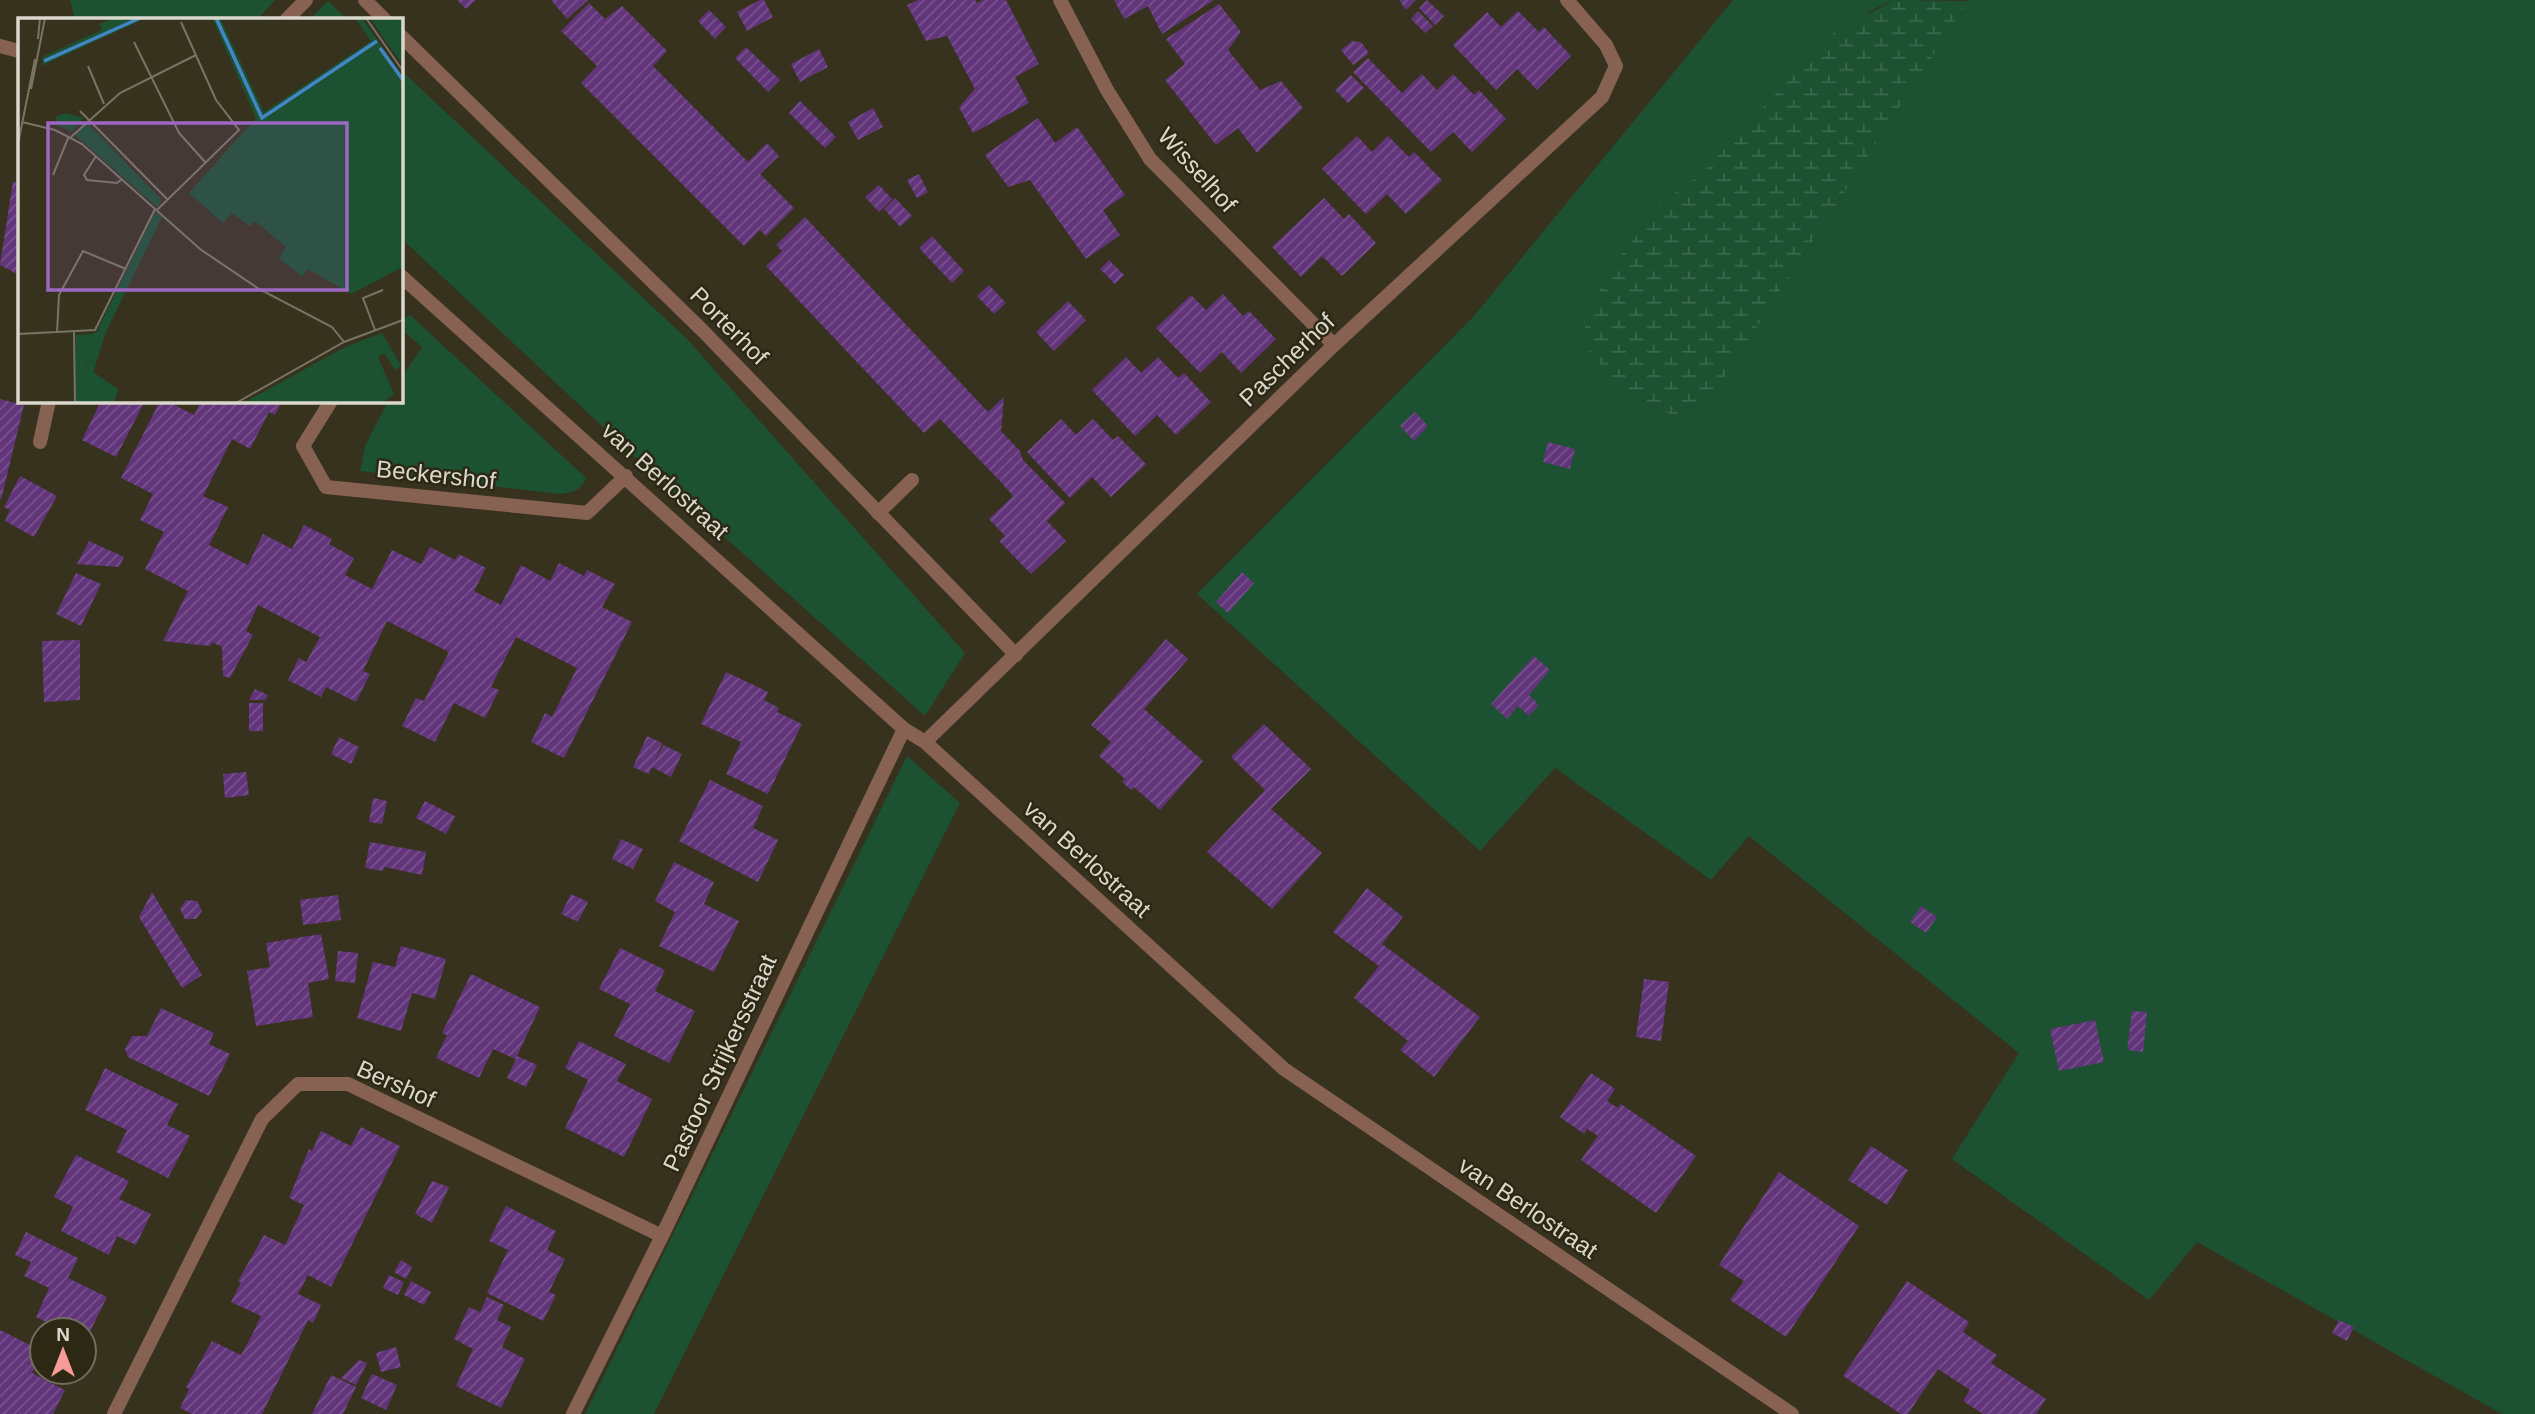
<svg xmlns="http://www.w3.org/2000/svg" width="2535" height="1414" font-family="Helvetica,sans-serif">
<defs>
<pattern id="wetland-marsh" width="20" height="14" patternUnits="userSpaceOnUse" patternTransform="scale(1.75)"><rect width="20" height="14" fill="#1c5131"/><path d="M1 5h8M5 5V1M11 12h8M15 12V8" fill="none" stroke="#3c694e"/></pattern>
<pattern id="building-hatch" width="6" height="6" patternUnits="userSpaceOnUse" patternTransform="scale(1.75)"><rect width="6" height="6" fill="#62357b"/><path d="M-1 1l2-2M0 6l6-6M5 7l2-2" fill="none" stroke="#78528d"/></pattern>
</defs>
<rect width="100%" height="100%" fill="#37321e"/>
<!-- green -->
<path fill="#1c5131" d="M70,0h205l-17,19h-183z
M1733,0h161l-22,10 -173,166 -36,25 -76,148 47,47 40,20 33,-12 261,-404h567v1414h-33l-305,-172 -48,58 -197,-141 67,-106 -270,-217 -38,44 -156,-112 -75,83 -283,-257 277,-278z
M328,1l19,18h-37z
M401,70l287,270 277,313 -40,63 -290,-259 -234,-219z
M410,315l176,163c-5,13 -13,14 -26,16l-200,-23 5,-25 23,-45h13v-23l21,-31 -21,-18v-9z
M907,756l53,47 -306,611h-69z"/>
<!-- wetland -->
<path fill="url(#wetland-marsh)" d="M1894,0l74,1 -261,403 -33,12 -40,-20 -27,-24 -20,-23 -3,-31 34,-59 45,-58 36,-25 133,-142z"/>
<!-- building -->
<path fill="url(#building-hatch)" d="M457,0h19l-10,9z
M551,0h37l-21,19z
M760,0h4l9,17 -26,14 -10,-19z
M918,0h57l2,3 6,-3h23l33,64 -24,13 14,26 -56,30 -14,-26 16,-18 -28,-53 -21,5 -19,-36z
M1114,0h100l-52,34 -14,-28 -24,13z
M1399,0h17l-10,10z
M1427,0l17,16 -9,9 -16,-17z
M589,3l16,16 17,-13 45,45 -14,15 95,96 19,-19 12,13 -19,18 34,34 -28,28 -6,-6 -16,16 -163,-163 16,-17 -36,-35z
M1219,4l22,28 -13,18 32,40 21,-9 22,27 -46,45 -19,-25 -22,17 -51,-65 20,-16 -19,-25z
M709,10l17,17 -11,12 -17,-18z
M1418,11l15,15 -8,7 -14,-14z
M1518,11l21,21 5,-5 27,29 -34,34 -20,-21 -21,21 -43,-45 34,-33 14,15z
M1352,41l9,1 8,11 -16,12 -12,-15z
M746,47l34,33 -12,12 -33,-34z
M819,49l9,18 -28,15 -9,-18z
M1368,58l34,35 20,-19 15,16 16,-16 21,21 5,-5 27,29 -34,33 -19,-20 -22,20 -78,-80z
M1351,75l13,13 -16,15 -13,-13z
M800,101l36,36 -11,11 -36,-35z
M873,108l10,19 -25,13 -10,-18z
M1038,118l17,25 22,-16 48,68 -22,15 17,25 -34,24 -56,-79 -22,7 -23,-32z
M1357,136l15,16 16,-16 21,21 5,-5 28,28 -36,34 -19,-20 -21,20 -44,-45z
M919,174l9,18 -11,6 -10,-18z
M13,181l6,3v91l-19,-10z
M879,185l13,14 -13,13 -14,-15z
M895,198l17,18 -12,11 -16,-18z
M1324,198l20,21 5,-5 27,29 -34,33 -20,-20 -21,21 -29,-30z
M805,217l183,195 16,-15 -3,34 19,20 3,9 42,43 -18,18 19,20 -35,33 -32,-33 6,-5 -16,-17 24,-23 -13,-15 -60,-62 -16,14 -158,-167 16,-15 -6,-6z
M932,236l32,35 -12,12 -33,-35z
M1109,260l15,15 -9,9 -15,-15z
M989,285l17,18 -12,11 -17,-18z
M1223,294l20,22 6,-5 27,28 -35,34 -19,-21 -22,21 -44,-45 35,-33 15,15z
M1068,301l18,19 -32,31 -18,-19z
M1126,357l15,16 17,-16 20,21 6,-5 27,29 -35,33 -19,-20 -22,21 -43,-46z
M0,399l24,6 -23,95 -1,-1z
M101,401h44l-29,56 -34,-17z
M160,401h7l27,14 7,-14h81l-7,14 -6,-3 -19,37 -18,-10 -29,57 25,11 -19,38 39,20 15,-31 29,15 12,-24 28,14 -3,5 25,14 -9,17 27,14 20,-39 29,14 9,-17 25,13 4,-6 27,14 -12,23 27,14 20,-40 29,16 9,-18 25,13 3,-6 28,14 -13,23 30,15 -68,136 -33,-16 14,-29 7,4 25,-49 -61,-31 -25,50 8,3 -14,28 -31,-15 -19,39 -33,-16 14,-28 8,3 25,-49 -62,-31 -24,50 7,3 -14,28 -30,-15 -5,10 -33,-17 11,-22 7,4 14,-25 -62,-32 -12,26 7,4 -23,43 -7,-2 -1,-29 -10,-5 -2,4 -47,-5 25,-50 -43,-22 19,-37 -24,-12 13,-26 -32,-16z
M1415,412l13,14 -14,15 -14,-15z
M1061,419l15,16 17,-16 20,21 5,-4 28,28 -35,33 -19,-20 -22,21 -43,-46z
M1548,442l27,7 -5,20 -27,-7z
M20,476l37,20 -23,41 -29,-16 5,-11 -6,-3z
M89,541l35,16 -5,10 -42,-3z
M1242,572l12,11 -26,30 -12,-11z
M76,573l25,11 -20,42 -25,-12z
M1166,639l22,20 -44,50 59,52 -43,49 -26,-23 -3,3 -9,-8 3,-3 -26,-23 12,-14 -20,-17z
M80,640v60l-36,2 -2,-61z
M1534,656l16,14 -21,25 10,10 -10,11 -11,-10 -11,13 -16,-15z
M726,672l42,20 -4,8 15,8 -2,4 25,12 -34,70 -42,-20 15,-32 -40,-18z
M255,689l13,6 -3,5h-16z
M249,703h14v28h-14z
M1264,724l47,45 -40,40 51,44 -50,56 -65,-57 58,-62 -34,-33z
M647,736l15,7 -8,20 9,-18 19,9 -11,23 -19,-10 -3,7 -16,-7z
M339,737l20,10 -8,17 -20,-10z
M246,772l3,23 -24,3 -2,-24z
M710,780l53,26 -10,22 25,12 -20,42 -79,-41z
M373,798l14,3 -5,23 -13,-2z
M425,801l30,15 -9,18 -30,-16z
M621,839l22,10 -10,20 -21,-10z
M370,842l56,10 -4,23 -38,-8 -1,4 -18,-3z
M674,862l40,20 -10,22 35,17 -25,51 -55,-26 16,-34 -20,-11z
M1367,888l36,29 -21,27 98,73 -46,60 -34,-27 8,-9 -54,-43 25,-32 -46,-34z
M152,892l50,83 -20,13 -43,-71z
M571,894l17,8 -10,20 -17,-8z
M338,895l3,25 -38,5 -3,-25z
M186,900l11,1 5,10 -6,8h-11l-5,-10z
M1921,906l16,11 -11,16 -16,-11z
M321,934l8,45 -21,4 5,34 -57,9 -9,-55 23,-4 -4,-24z
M401,946l45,13 -11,40 -23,-6 -11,38 -44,-13 16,-56 22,5z
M620,948l45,22 -10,21 40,20 -26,52 -55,-27 16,-32 -31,-15z
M338,951l20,2 -3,30 -20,-2z
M471,974l69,33 -23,49 20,9 -11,22 -19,-9 9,-19 -23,-10 -14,29 -43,-20 11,-23 -5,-2z
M1644,979l25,3 -8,59 -25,-4z
M161,1008l53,25 -5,11 21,10 -21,42 -81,-39 -3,-8 7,-13h15z
M2132,1011l15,1 -4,40 -16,-2z
M2095,1020l9,42 -45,9 -9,-42z
M579,1041l47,23 -9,17 35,18 -28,58 -59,-29 23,-48 -23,-12z
M105,1068l73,36 -11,21 23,11 -22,42 -52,-26 11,-22 -42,-20z
M1591,1073l24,16 -8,12 11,7 3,-4 75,52 -40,57 -75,-53 17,-24 -11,-7 -3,5 -24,-17z
M361,1127l39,19 -69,141 -23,-12 -10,19 23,11 -8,18 -5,-3 -46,94h-70l-12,-6 9,-19 -3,-2 26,-46 29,14 10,-18 10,-21 -30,-14 10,-20 -3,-1 26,-46 21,10 19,-40 -15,-7 20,-49 3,2 9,-20 30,15z
M1871,1146l37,24 -21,35 -39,-25z
M76,1155l53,26 -10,18 32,15 -15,31 -19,-9 -8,19 -48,-24 12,-24 -19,-10z
M1779,1172l80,54 -73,111 -56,-37 14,-19 -25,-16z
M432,1181l17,6 -17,36 -17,-9z
M506,1206l50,25 -9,19 18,9 -16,33 7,3 -13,26 -56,-28 21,-43 -19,-9z
M26,1232l52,26 -10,20 39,19 -23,47v-14h-21l-27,-13 13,-29 -25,-12 7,-14 -16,-7z
M401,1260l11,7 -6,12 -12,-7z
M389,1275l15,7 -6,13 -15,-7z
M411,1281l20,11 -7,13 -20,-10z
M1907,1281l62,41 -6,10 34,23 -6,8 55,36 -10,15h-53l-20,-13 7,-11 -32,-21 -30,45h-7l-58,-38z
M487,1297l17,8 -7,15 14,7 -9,20 23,12 -24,49 -45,-22 17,-37 -19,-10 15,-32 11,5z
M2339,1320l15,7 -7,14 -15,-8z
M0,1330l42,21 -10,22 33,17 -12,24h-53z
M396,1347l5,20 -20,5 -5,-19z
M359,1360l8,3 -11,22 -15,-7z
M372,1374l25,11 -11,25 -25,-12z
M331,1375l25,12 -13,27h-31z"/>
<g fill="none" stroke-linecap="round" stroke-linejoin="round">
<!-- lane -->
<path stroke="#876252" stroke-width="14" d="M40,442l9,-41
M878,513l34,-33"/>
<!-- street -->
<path stroke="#876252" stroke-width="14" d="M365,0l19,19
M1060,0l47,90 43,69 184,186
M287,19l19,-19
M401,36l303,296 312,323
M0,46l19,5
M401,276l503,453 21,13 359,327 508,345
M331,401l-28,45 23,41 261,26 39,-37
M925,742l409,-397 268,-248 14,-31 -10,-21 -39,-45
M114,1414l148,-295 36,-35h50l314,152
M573,1414l89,-178 242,-507"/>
</g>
<g text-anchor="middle" stroke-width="5" stroke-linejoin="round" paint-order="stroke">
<!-- street labels -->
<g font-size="24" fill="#dad8cc" stroke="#2d2814">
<text transform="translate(1197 170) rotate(48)" y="8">Wisselhof</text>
<text transform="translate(729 326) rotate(45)" y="8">Porterhof</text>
<text transform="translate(1287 360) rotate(-44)" y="8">Pascherhof</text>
<text transform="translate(436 475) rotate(6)" y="8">Beckershof</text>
<text transform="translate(665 481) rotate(42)" y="8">van Berlostraat</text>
<text transform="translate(1087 859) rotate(42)" y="8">van Berlostraat</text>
<text transform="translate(720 1063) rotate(-65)" y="8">Pastoor Strijkersstraat</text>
<text transform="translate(396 1084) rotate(24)" y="8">Bershof</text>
<text transform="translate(1528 1208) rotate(34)" y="8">van Berlostraat</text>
</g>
</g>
<!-- overview -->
<g transform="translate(18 18)">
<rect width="385" height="385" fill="#37321e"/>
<path d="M97,0h31l-105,48 3,-10 58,-26 -3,-6zM194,0h8l44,94 107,-71 -16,-23h7l41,59v190l-52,27 -43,-25 -6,7 -23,-17 7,-12 -31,-26 -5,5 -18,-13 -9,10 -34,-30 67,-75zM352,0h33v47l-18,-25zM48,95l17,5 -11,14 -15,-7 -1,-9zM69,105l75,77 -5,7 -82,-72zM137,194l7,5 -57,117 -8,-3zM364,315l19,33 -6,4 -11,-17 -6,4 16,37 -11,9h-140l102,-56zM74,316l-6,35 -11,2 1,-36zM75,354l25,17 -4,14h-30z" fill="#1c5131"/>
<path d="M79,313l8,3 -21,69h-8l-1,-32 11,-2 6,-35z" fill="#1c5131"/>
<path d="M262,103l-30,49 -9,-1 -6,-9 9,-14 20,-19z" fill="#1c5131"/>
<path fill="none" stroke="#4485c6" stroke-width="3.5" d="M198,0l46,100 115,-77M362,30l23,32M26,43l96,-43"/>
<path fill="none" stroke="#787464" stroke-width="2" d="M348,0l37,53M20,21l2,-21M116,24l45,91 27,30M70,48l16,38M13,71l14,-71M62,93l88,89M4,104l33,8 27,14 118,105 59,40 73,38 12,15M53,119l49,-44 76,-38M0,126l17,-85M78,138l-12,19 3,5 30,3 5,-4M35,157l16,-39M139,192l82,-80 -23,-30 -35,-78M357,312l-12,-32 20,-8M56,314l1,71M39,315l2,-38 24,-44 43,18M0,316l77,-4 60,-121M218,385l108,-61 59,-22"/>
<path fill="#9c68c4" fill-opacity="0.15" stroke="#9c68c4" stroke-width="3.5" d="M30,105h299v167h-299z"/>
<rect width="385" height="385" fill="none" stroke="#dad8cc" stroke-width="3.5"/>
</g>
<!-- north arrow -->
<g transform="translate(63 1351)"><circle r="33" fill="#2d2814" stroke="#726e5e" stroke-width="2"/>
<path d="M0-5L12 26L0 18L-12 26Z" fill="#f59b98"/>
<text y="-10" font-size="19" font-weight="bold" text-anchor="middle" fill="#dad8cc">N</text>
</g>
</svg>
